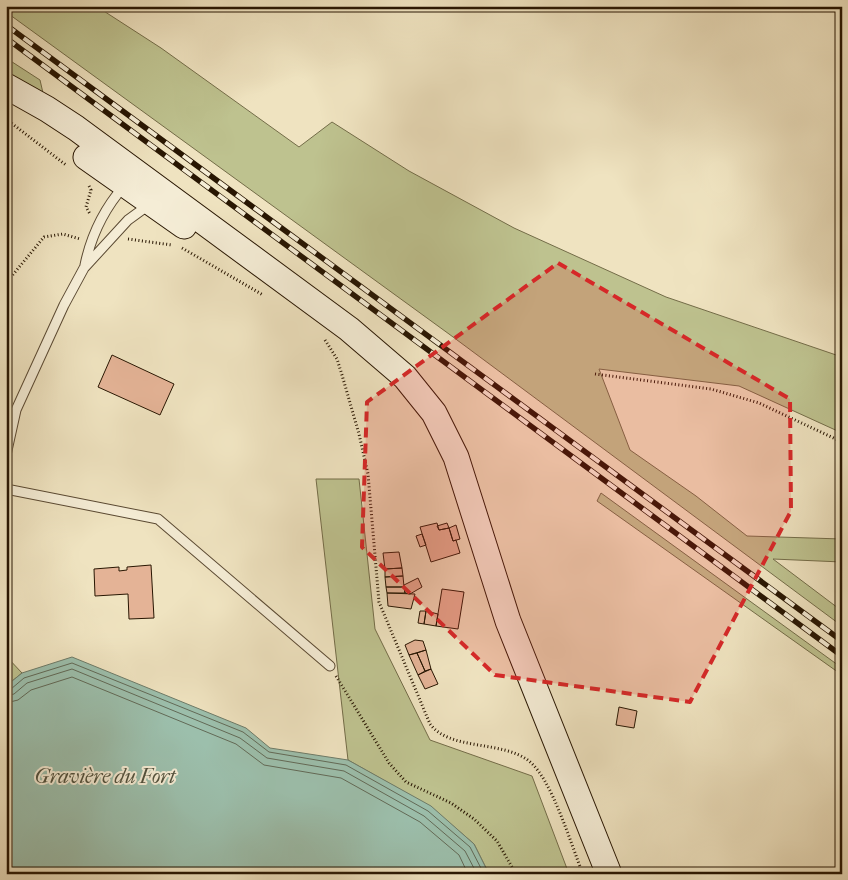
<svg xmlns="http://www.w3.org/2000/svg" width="848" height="880" font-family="'IM FELL French Canon',serif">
<rect width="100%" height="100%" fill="#efe3c0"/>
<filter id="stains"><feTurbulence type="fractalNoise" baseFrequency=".004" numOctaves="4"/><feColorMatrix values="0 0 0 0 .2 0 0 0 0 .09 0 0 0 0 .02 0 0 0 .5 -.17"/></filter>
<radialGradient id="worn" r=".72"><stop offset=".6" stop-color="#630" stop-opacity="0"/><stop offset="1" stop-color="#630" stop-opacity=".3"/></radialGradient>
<!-- green -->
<path fill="#bec28f" stroke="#736c48" d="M6,6h90l65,42 138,99 33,-25 77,49 105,57 152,69 176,60v76l-103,-47 -140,-17 31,81 66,46 51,40 95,3v23l-69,-3 69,52v15l-393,-292 -443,-322z
M6,58l34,22 3,13 -37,-20z
M316,479h43l16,150 55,111 102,36 37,98h-80l-15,-30 -43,-37 -83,-47z
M601,493l241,175v7l-245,-174z
M6,656l16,17 -16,13z"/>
<!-- water -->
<path fill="#9cbfac" stroke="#6e7b68" d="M72,657l174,71 24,20 78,12 83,46 43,38 15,30h-483v-188l16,-13z"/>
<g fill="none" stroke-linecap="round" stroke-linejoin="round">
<!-- shore -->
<path stroke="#626a57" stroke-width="1" d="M6,689h5l13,-11 48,-15 171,69 26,20 77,13 82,46 42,36 14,27
M6,696l8,-2 13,-11 45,-14 168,69 27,20 77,13 80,45 41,35 12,23
M6,703l12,-3 13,-10 41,-13 164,67 28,21 77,13 79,44 39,33 9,19"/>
</g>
<!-- building -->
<path fill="#e4b396" stroke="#281602" d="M112,355l62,29 -14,31 -62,-28z
M437,523l2,7 10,-2 4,13 3,-1 4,13 -29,9 -11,-35z
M447,523l2,5 -10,2 -2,-4z
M456,525l4,14 -7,2 -4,-13z
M422,534l4,11 -6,2 -4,-11z
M399,552l3,16 -17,1 -2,-16z
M151,565l3,53 -25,1 -1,-25 -33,2 -1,-27 25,-2v4l8,-1v-3z
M402,568l1,8 -18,1v-8z
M403,576l1,11h-18l-1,-10z
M418,578l4,9 -12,7 -5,-1 -1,-8z
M386,587h18l1,6h-18z
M442,589l22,3 -6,37 -22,-3z
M387,593l28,1 -4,15 -23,-3z
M420,611h6l-2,13 -6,-1z
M426,611l12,3 -2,12 -12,-2z
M415,640l8,1 3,9 -17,5 -4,-10z
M426,650l5,19 -6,2 -8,-18z
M417,653l8,18 -7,4 -9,-20z
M431,669l7,15 -13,5 -7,-14z
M619,707l18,4 -3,17 -18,-3z"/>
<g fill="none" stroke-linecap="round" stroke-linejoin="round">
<!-- service casing -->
<g stroke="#5a4932" stroke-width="11">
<path id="service" d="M85,265c6,-29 19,-56 39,-79
M6,455l10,-45 48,-105 20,-37 44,-48 22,-16
M6,489l152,30 172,147"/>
</g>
<!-- secondary casing -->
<g stroke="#281602" stroke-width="27">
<path id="secondary" d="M6,86l41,23 29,19 273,201 56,48 29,36 22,44 52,164 101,253
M86,157l98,69"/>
</g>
<!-- path -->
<path stroke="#281602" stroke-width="3" stroke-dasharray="1 2.5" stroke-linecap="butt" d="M6,119l60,46
M89,186l2,4 -5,17 4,7
M128,239l44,6
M182,248l81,47
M6,283l38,-46 19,-3 17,5
M325,340l12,19 5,16 17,59 9,40 11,128 51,122c20,27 72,16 99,37 23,18 42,84 54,113
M595,374l116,15 48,14 83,39
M336,676l53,87 17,19 45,21 23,16 23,22 19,33"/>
<!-- service -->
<use href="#service" stroke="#f5edd6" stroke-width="9"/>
<!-- secondary -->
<use href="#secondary" stroke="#f5edd6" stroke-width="25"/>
<!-- rail casing -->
<g stroke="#281602" stroke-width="5.5">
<path id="rail" d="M6,25l836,616
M6,38l836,618"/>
</g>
<!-- rail -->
<use href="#rail" stroke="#f5edd6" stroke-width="4" stroke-dasharray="11" stroke-linecap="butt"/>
</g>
<!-- marked area -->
<path fill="#d62828" fill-opacity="0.2" stroke="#d62828" stroke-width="4" stroke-dasharray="10 6" stroke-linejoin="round" d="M558,263l232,136 1,112 -101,191 -195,-27 -133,-128 5,-145z"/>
<g text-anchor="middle" stroke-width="4" stroke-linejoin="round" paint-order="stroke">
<!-- water labels -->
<g font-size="20" font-style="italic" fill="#51513e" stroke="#f5edd6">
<text x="105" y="783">Gravière du Fort</text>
</g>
</g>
<!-- margin -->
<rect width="848" height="880" fill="none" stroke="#efe3c0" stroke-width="25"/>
<rect x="8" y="8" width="833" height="865" fill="none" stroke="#281602" stroke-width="2.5"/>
<rect x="12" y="12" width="823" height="855" fill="none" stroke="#281602"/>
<rect width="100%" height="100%" filter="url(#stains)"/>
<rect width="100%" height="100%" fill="url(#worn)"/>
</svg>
